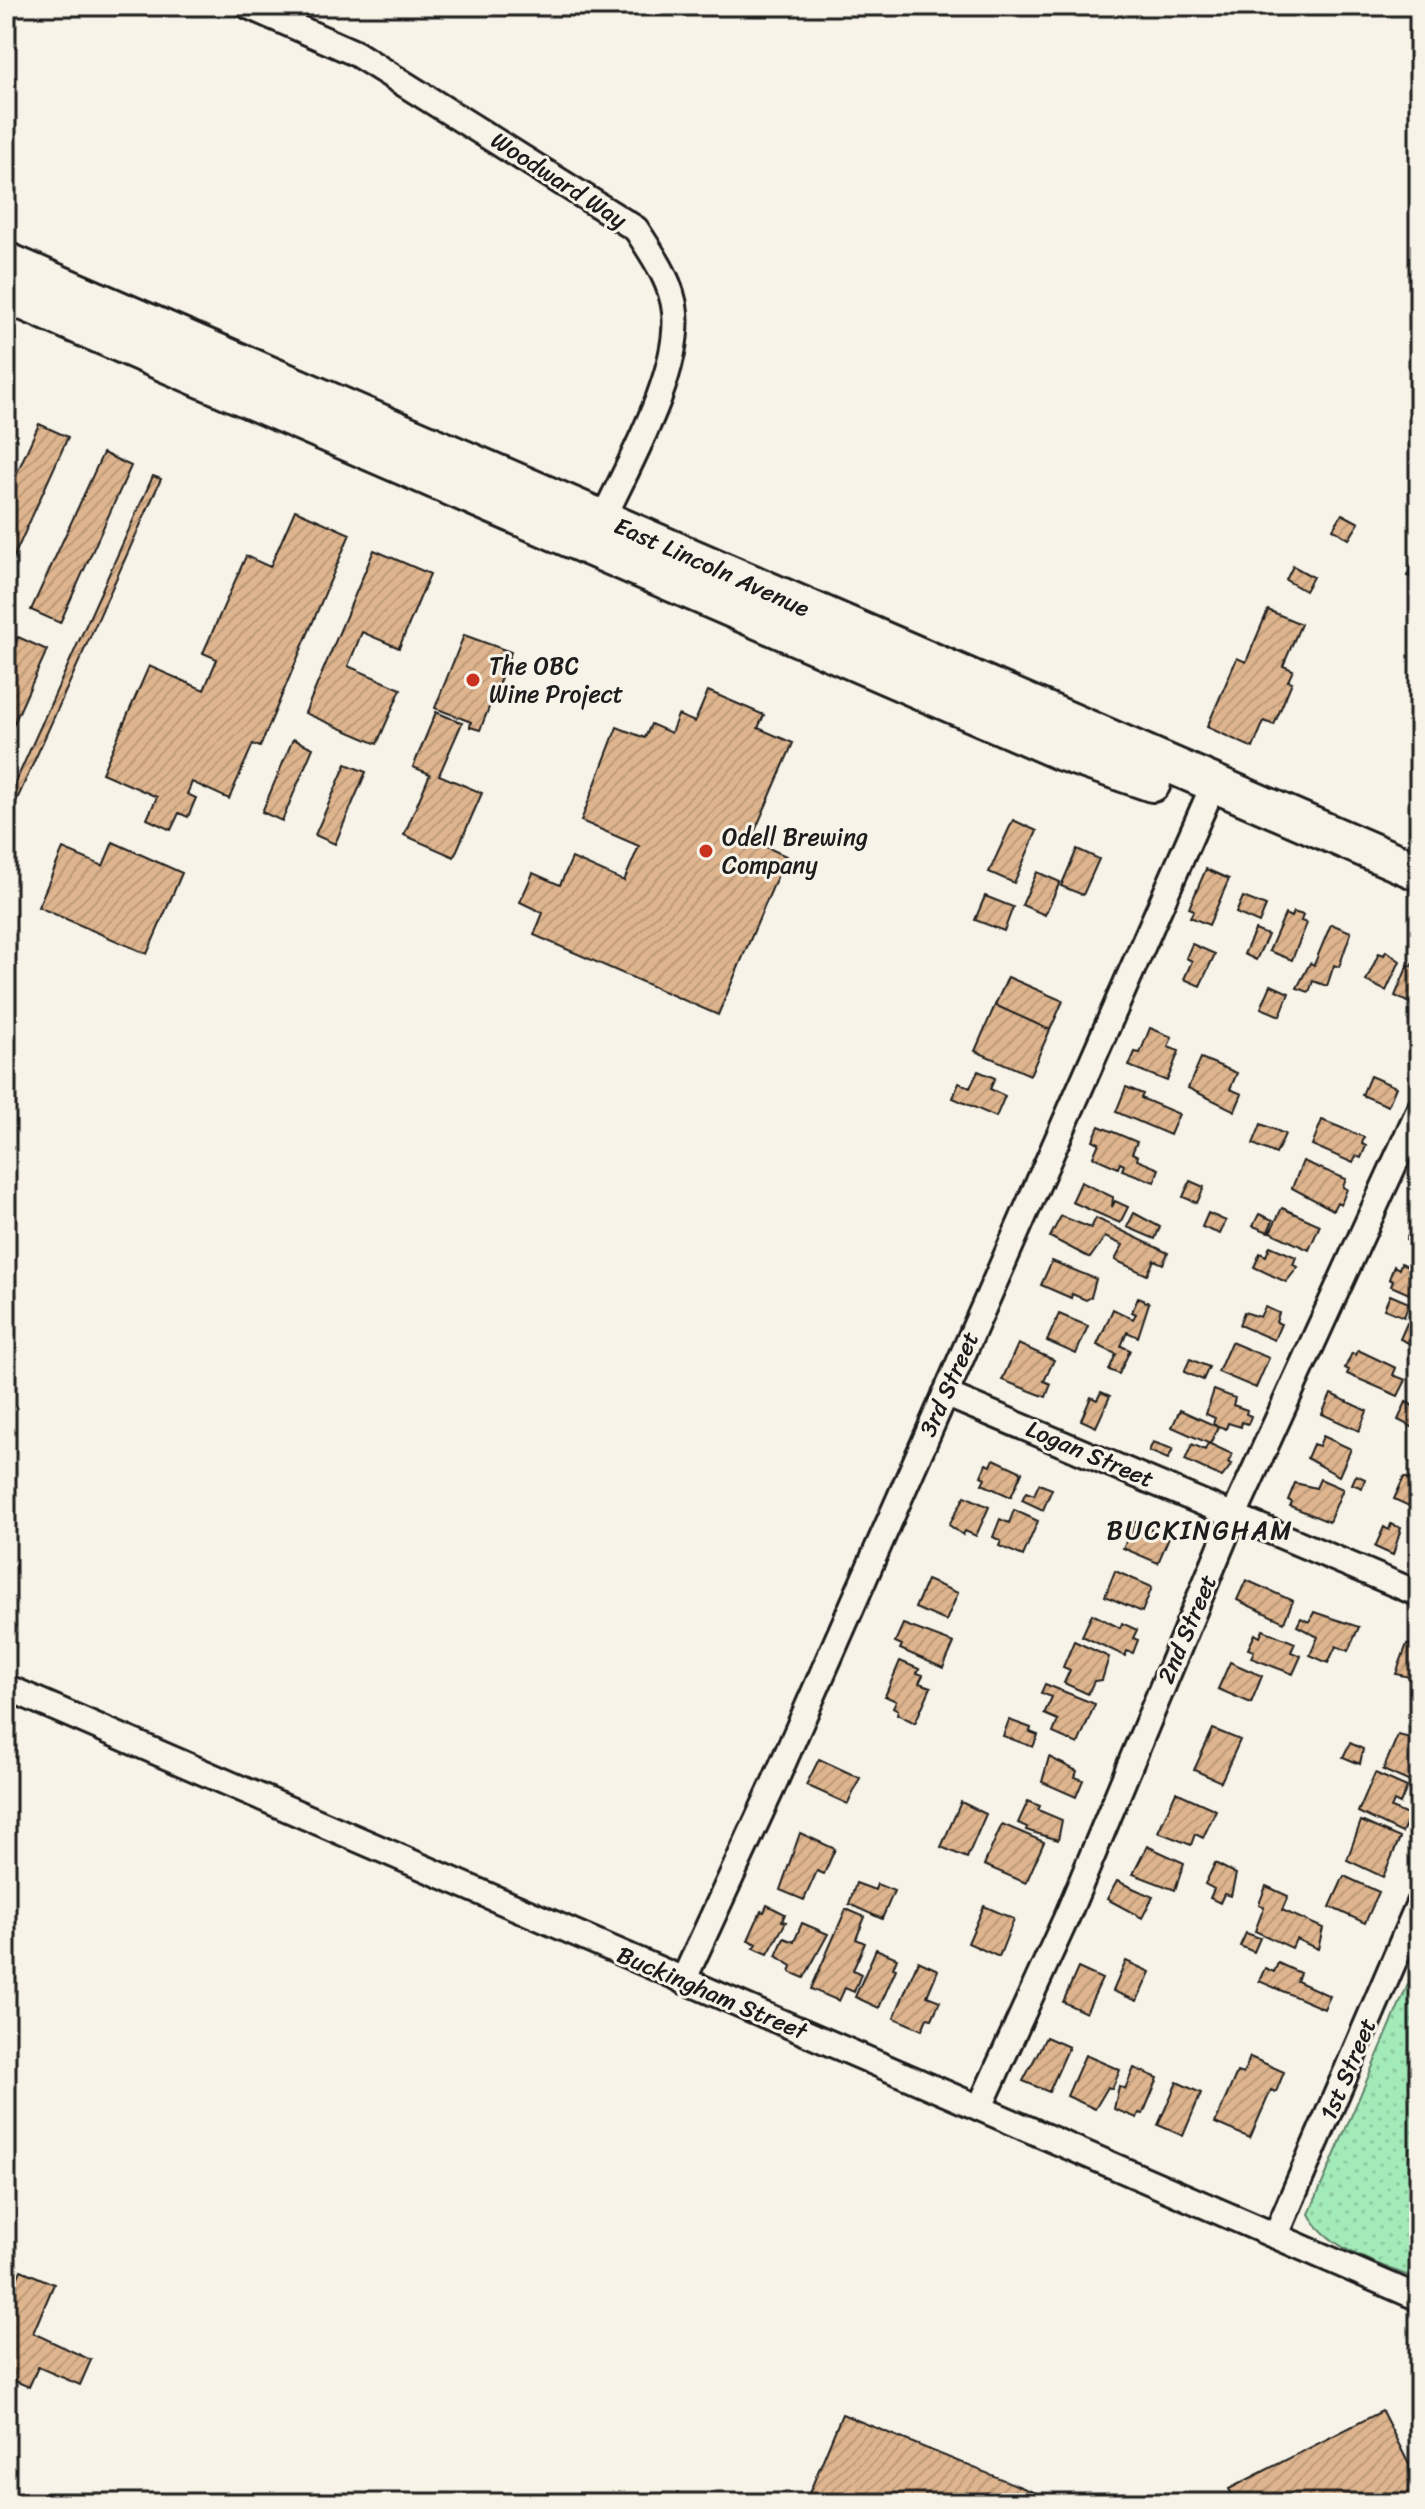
<svg xmlns="http://www.w3.org/2000/svg" width="1425" height="2509" font-family="Sriracha,sans-serif">
<defs>
<pattern id="park-dots" width="8" height="8" patternUnits="userSpaceOnUse" patternTransform="scale(2)"><rect width="8" height="8" fill="#a2eab8"/><path d="M2 2h.1M6 6h.1" fill="none" stroke="#8bc89e" stroke-width="1.8" stroke-linecap="round"/></pattern>
<pattern id="building-hatch" width="6" height="6" patternUnits="userSpaceOnUse" patternTransform="scale(2)"><rect width="6" height="6" fill="#deb58e"/><path d="M-1 1l2-2M0 6l6-6M5 7l2-2" fill="none" stroke="#be9b7a"/></pattern>
</defs>
<rect width="100%" height="100%" fill="#f7f3e8"/>
<filter id="ink" filterUnits="userSpaceOnUse"><feTurbulence type="fractalNoise" baseFrequency=".0125" numOctaves="2"/><feDisplacementMap in="SourceGraphic" scale="16" xChannelSelector="R" yChannelSelector="G"/><feConvolveMatrix kernelMatrix="1 2 1 2 8 2 1 2 1" color-interpolation-filters="sRGB"/></filter>
<g filter="url(#ink)">
<!-- park -->
<path fill="url(#park-dots)" stroke="#5f836a" stroke-width="2" d="M1419,1959v321c-38,-16 -90,-29 -110,-66z"/>
<!-- building -->
<path fill="url(#building-hatch)" stroke="#1c1c1c" stroke-width="2" d="M6,408l8,3 -8,18z
M39,424l29,13 -62,137v-77z
M103,453l28,13 -71,157 -29,-13z
M153,476l8,3 -146,325 -8,-3z
M295,510l55,24 -90,213 -7,-3 -24,55 -37,-17 -5,12 9,4 -8,19 -9,-4 -8,17 -24,-11 10,-22 -55,-24 47,-107 55,24 13,-31 -14,-6 43,-97 24,11z
M1342,514l17,9 -10,16 -16,-10z
M1419,549v32l-12,-5z
M374,550l56,24 -31,74 -37,-16 -14,34 53,23 -24,55 -72,-31z
M1293,566l20,11 -8,14 -19,-11z
M1268,610l33,14 -18,42 10,4 -5,11 4,1 -18,43 -10,-4 -11,27 -46,-21 30,-69 9,4z
M464,635l47,17 -31,78 -10,-3 1,-5 -36,-14z
M18,637l29,13 -41,91v-77z
M708,691l56,24 -6,13 35,15 -42,97 35,16 -68,159 -184,-80 9,-22 -23,-11 13,-29 27,12 12,-27 52,23 15,-35 -58,-25 36,-94 28,11 6,-14 20,9 7,-18 17,7z
M436,712l26,11 -23,52 43,18 -28,64 -50,-22 26,-61 -17,-7z
M293,739l20,9 -31,73 -20,-9z
M346,764l20,8 -31,72 -20,-9z
M1013,820l24,11 -23,52 -25,-11z
M113,842l69,31 -35,81 -109,-47 25,-58 40,17z
M1077,849l22,10 -16,36 -22,-9z
M1206,869l23,10 -20,46 -19,-8 4,-7 -5,-2z
M1037,872l23,10 -15,33 -23,-10z
M985,896l28,11 -9,24 -29,-11z
M1243,897l23,9 -7,17 -23,-10z
M1293,912l10,3 -2,6 6,2 -15,37 -23,-9 16,-37 6,3z
M1331,924l20,8 -12,35 -5,-2 -7,21 -14,-5 -4,11 -12,-4 13,-25 4,2z
M1255,930l13,5 -12,25 -12,-6z
M1192,944l23,10 -15,32 -16,-7 8,-18 -6,-3z
M1386,951l14,10 -14,30 -20,-10 13,-28 5,2z
M1413,962l6,2 -2,42 -22,-10 13,-31 3,1z
M1008,977l55,24 -13,29 -55,-25z
M1271,985l18,8 -9,23 -19,-8z
M995,1005l55,25 -20,45 -55,-24z
M1150,1028l22,9 -4,10 11,4 -12,30 -38,-15 6,-14 5,1z
M1201,1058l36,15 -7,16 12,5 -7,17 -47,-23z
M978,1071l17,7 -5,11 15,7 -9,21 -43,-19 6,-15 11,5z
M1370,1076l26,11 -8,19 -26,-11z
M1126,1087l17,7 -2,4 38,16 -9,21 -54,-23z
M1322,1120l42,17 -2,7 4,2 -5,12 -5,-2 -3,7 -41,-18z
M1261,1124l24,10 -9,20 -23,-10z
M1099,1126l38,16 -5,11 6,3 -1,4 22,9 -5,13 -32,-12 2,-5 -4,-2 -2,5 -25,-11 6,-14 -6,-3z
M1303,1161l43,18 -3,8 4,2 -6,15 -4,-2 -4,8 -41,-22z
M1190,1181l14,6 -7,16 -14,-6z
M1081,1182l32,15 -1,10 3,-6 13,6 -8,16 -48,-21z
M1282,1208l38,17 -11,25 -39,-18z
M1134,1213l26,14 -5,12 -28,-12z
M1208,1213l18,8 -6,13 -18,-7z
M1259,1214l14,6 -5,12 -15,-6z
M1061,1216l30,12 5,-10 72,35 -5,11 -9,-4 -7,15 -32,-15 8,-15 -18,-8 -15,21 -40,-21z
M1415,1220l4,2v24l-13,-6z
M1270,1246l26,11 -3,8 5,2 -12,15 -32,-15 6,-14 6,3z
M1052,1261l44,18 -5,18 -5,3 -14,-6 -1,4 -30,-13z
M1401,1263l18,8 -3,26 -25,-11 2,-5 -4,-2 5,-13 5,3z
M1390,1295l19,8 -5,14 -20,-8z
M1138,1298l11,5 -11,34 -11,-5 -6,14 9,4 -11,24 -10,-4 7,-16 -19,-9 16,-36 20,10 3,-5 -4,-2z
M1265,1307l14,6 -3,9 5,2 -7,16 -35,-15 5,-13 16,5z
M1059,1314l29,12 -12,28 -29,-13z
M1407,1323l12,5v20l-19,-9z
M1231,1342l38,16 -13,30 -38,-16z
M1018,1344l36,16 -10,21 7,3 -5,13 -44,-17z
M1358,1350l38,18 -3,7 13,5 -8,16 -51,-22 2,-4 -4,-2 7,-15 4,2z
M1190,1359l19,8 -6,13 -19,-8z
M1214,1390l21,8 -2,7 14,5 -1,4 5,2 -3,8 -6,-2 -1,5 -13,-4 -2,6 -13,-5 2,-6 -9,-4z
M1101,1392l9,4 -14,31 -15,-7 10,-23 6,3z
M1331,1394l36,17 -8,20 -37,-17z
M1406,1402l13,7 -1,21 -20,-10z
M1180,1410l38,17 -8,17 -38,-17z
M1323,1436l28,13 -12,27 -32,-18 6,-14 6,2z
M1153,1442l20,7 -5,10 -19,-8z
M1208,1443l24,11 -4,9 4,1 -10,13 -37,-17 7,-16 13,6z
M994,1459l28,13 -11,25 -29,-13 3,-6 -4,-2 5,-12 5,2z
M1356,1475l9,4 -3,9 -10,-4z
M1404,1477l15,6 -10,23 -15,-7z
M1320,1479l23,10 -14,33 -39,-16 2,-4 -4,-2 7,-17 21,5z
M1039,1484l13,5 -9,21 -21,-10 4,-8 8,3z
M965,1496l24,11 -13,29 -11,-5 -2,4 -14,-10z
M1014,1510l24,11 -15,35 -24,-10 2,-5 -8,-4 7,-18 9,4z
M1135,1522l34,15 -11,26 -35,-15z
M1391,1524l10,4 -8,27 -18,-8 9,-20 5,3z
M1115,1571l37,16 -10,25 -37,-16z
M927,1580l31,13 -12,28 -31,-13z
M1246,1580l47,21 -9,21 -47,-22z
M1314,1612l45,15 -11,24 -12,-5 -8,17 -18,-8 8,-18 -21,-11 4,-8 8,4z
M1092,1614l28,14 2,-5 15,7 -4,8 5,2 -5,13 -6,-2 -2,5 -43,-20z
M903,1624l51,19 -11,25 -43,-19 2,-4 -7,-3z
M1263,1630l32,13 -4,9 10,4 -8,18 -42,-16 3,-7 -6,-2 7,-15 5,3z
M1074,1641l35,16 -7,23 -8,1 -6,13 -24,-11 6,-13 -7,-3z
M1407,1644l12,6v29l-23,-5z
M900,1661l19,8 -2,4 6,2 -4,8 12,4 -16,36 -18,-9 1,-4 -5,-3 3,-6 -11,-5z
M1230,1662l32,14 -11,27 -33,-14z
M1045,1684l50,20 -17,40 -25,-11 5,-13 -14,-6 8,-17 -11,-4z
M1415,1702l4,1v30l-7,-3 4,-9 -8,-4z
M1009,1720l22,8 -1,4 8,3 -5,12 -30,-11z
M1213,1729l27,11 -19,42 -27,-12z
M1398,1735l21,5 -2,45 -34,-15z
M1350,1743l13,6 -3,15 -17,-7z
M1049,1757l28,14 -2,6 8,3 -7,17 -34,-15z
M819,1759l41,19 -12,26 -42,-19z
M1375,1773l32,14 -7,17 -6,-3 -3,7 19,8 -8,17 -44,-21z
M1176,1792l40,18 -13,28 -8,-4 -4,11 -33,-13z
M1028,1801l12,5 -2,4 24,10 -4,20 -32,-10 1,-3 -9,-4z
M961,1802l25,12 -19,44 -26,-11z
M1361,1821l39,17 -17,39 -36,-17z
M1002,1824l42,18 -18,41 -42,-18z
M800,1833l35,16 -11,25 -7,-3 -13,29 -24,-10z
M1147,1846l37,17 -9,27 -42,-16z
M1215,1863l21,11 -5,22 -7,-2 -4,9 -10,-5 4,-9 -9,-5z
M1344,1876l35,16 -14,31 -35,-16z
M1117,1881l36,16 -11,21 -35,-19z
M856,1883l19,7 2,-6 17,7 -12,28 -33,-15z
M1266,1886l22,10 -6,14 41,18 -5,21 -22,-10 -4,9 -37,-17 9,-24 -5,-3z
M767,1905l18,9 -3,7 4,1 -18,32 -14,-6 3,-4 -9,-4 13,-29 3,1z
M984,1906l30,13 -15,38 -31,-14z
M846,1909l19,8 -9,22 9,4 -12,27 8,4 -7,18 -9,-4 -6,13 -28,-12z
M802,1923l26,11 -24,44 -14,-6 2,-6 -16,-10 8,-18 10,4z
M1246,1933l14,5 -6,14 -14,-6z
M876,1949l21,9 -4,10 3,1 -17,39 -24,-11z
M918,1961l20,9 -11,26 13,5 -8,18 -5,-1 -5,12 -28,-12z
M1126,1961l24,11 -13,29 -24,-10z
M1278,1963l22,10 -3,8 33,15 -6,13 -65,-28 6,-13 9,4z
M1078,1968l24,11 -16,34 -23,-11z
M1046,2037l23,10 -20,45 -26,-11z
M1085,2055l35,15 -8,19 -4,-2 -13,22 -28,-13z
M1250,2057l34,15 -8,20 -5,-2 -21,48 -35,-15 22,-51 6,2z
M1134,2068l24,10 -15,36 -4,-1 -2,5 -23,-9 5,-23 6,3z
M1177,2082l24,11 -18,43 -25,-11z
M21,2270l33,14 -21,49 58,27 -11,25 -42,-18 -9,20 -23,-10v-72z
M1382,2411l37,73v19h-183l-7,-14z
M842,2414l218,89h-255z"/>
<g fill="none" stroke-linecap="round" stroke-linejoin="round">
<!-- street casing -->
<g stroke="#1c1c1c" stroke-width="30">
<path id="street" d="M248,6l107,47 281,176c16,25 36,52 39,83 6,61 -46,151 -72,207
M945,1394l474,200
M6,1687l1413,611
M683,1981l89,-193 441,-1002
M980,2107l88,-193 166,-399 185,-405
M1276,2235l143,-332"/>
</g>
<!-- secondary casing -->
<g stroke="#1c1c1c" stroke-width="42">
<path id="secondary" d="M6,261l1413,611
M6,294l1056,458 90,31"/>
</g>
<!-- street -->
<use href="#street" stroke="#f7f3e8" stroke-width="24"/>
<!-- secondary -->
<use href="#secondary" stroke="#f7f3e8" stroke-width="36"/>
</g>
</g>
<!-- markers -->
<g fill="#c8321e" stroke="#f7f3e8" stroke-width="3">
<circle cx="473" cy="680" r="8"/>
<circle cx="706" cy="851" r="8"/>
</g>
<g text-anchor="middle" stroke-width="6" stroke-linejoin="round" paint-order="stroke">
<!-- street labels -->
<g font-size="24" fill="#1c1c1c" stroke="#f7f3e8">
<text transform="translate(559 180) rotate(33)" y="8">Woodward Way</text>
<text transform="translate(712 567) rotate(24)" y="8">East Lincoln Avenue</text>
<text transform="translate(949 1384) rotate(-66)" y="8">3rd Street</text>
<text transform="translate(1090 1454) rotate(23)" y="8">Logan Street</text>
<text transform="translate(1187 1629) rotate(-67)" y="8">2nd Street</text>
<text transform="translate(712 1993) rotate(23)" y="8">Buckingham Street</text>
<text transform="translate(1348 2069) rotate(-67)" y="8">1st Street</text>
</g>
<!-- poi labels -->
<g font-size="24" fill="#1c1c1c" stroke="#f7f3e8" text-anchor="start">
<text x="489" y="674">The OBC<tspan x="489" dy="28">Wine Project</tspan></text>
<text x="722" y="845">Odell Brewing<tspan x="722" dy="28">Company</tspan></text>
</g>
<!-- neighbourhood labels -->
<g font-size="26" letter-spacing="2" fill="#1c1c1c" stroke="#f7f3e8">
<text x="1200" y="1539">BUCKINGHAM</text>
</g>
</g>
<!-- margin -->
<rect width="1425" height="2509" fill="none" stroke="#f7f3e8" stroke-width="32"/>
<rect x="16" y="16" width="1393" height="2477" fill="none" stroke="#1c1c1c" stroke-width="3" filter="url(#ink)"/>
</svg>
